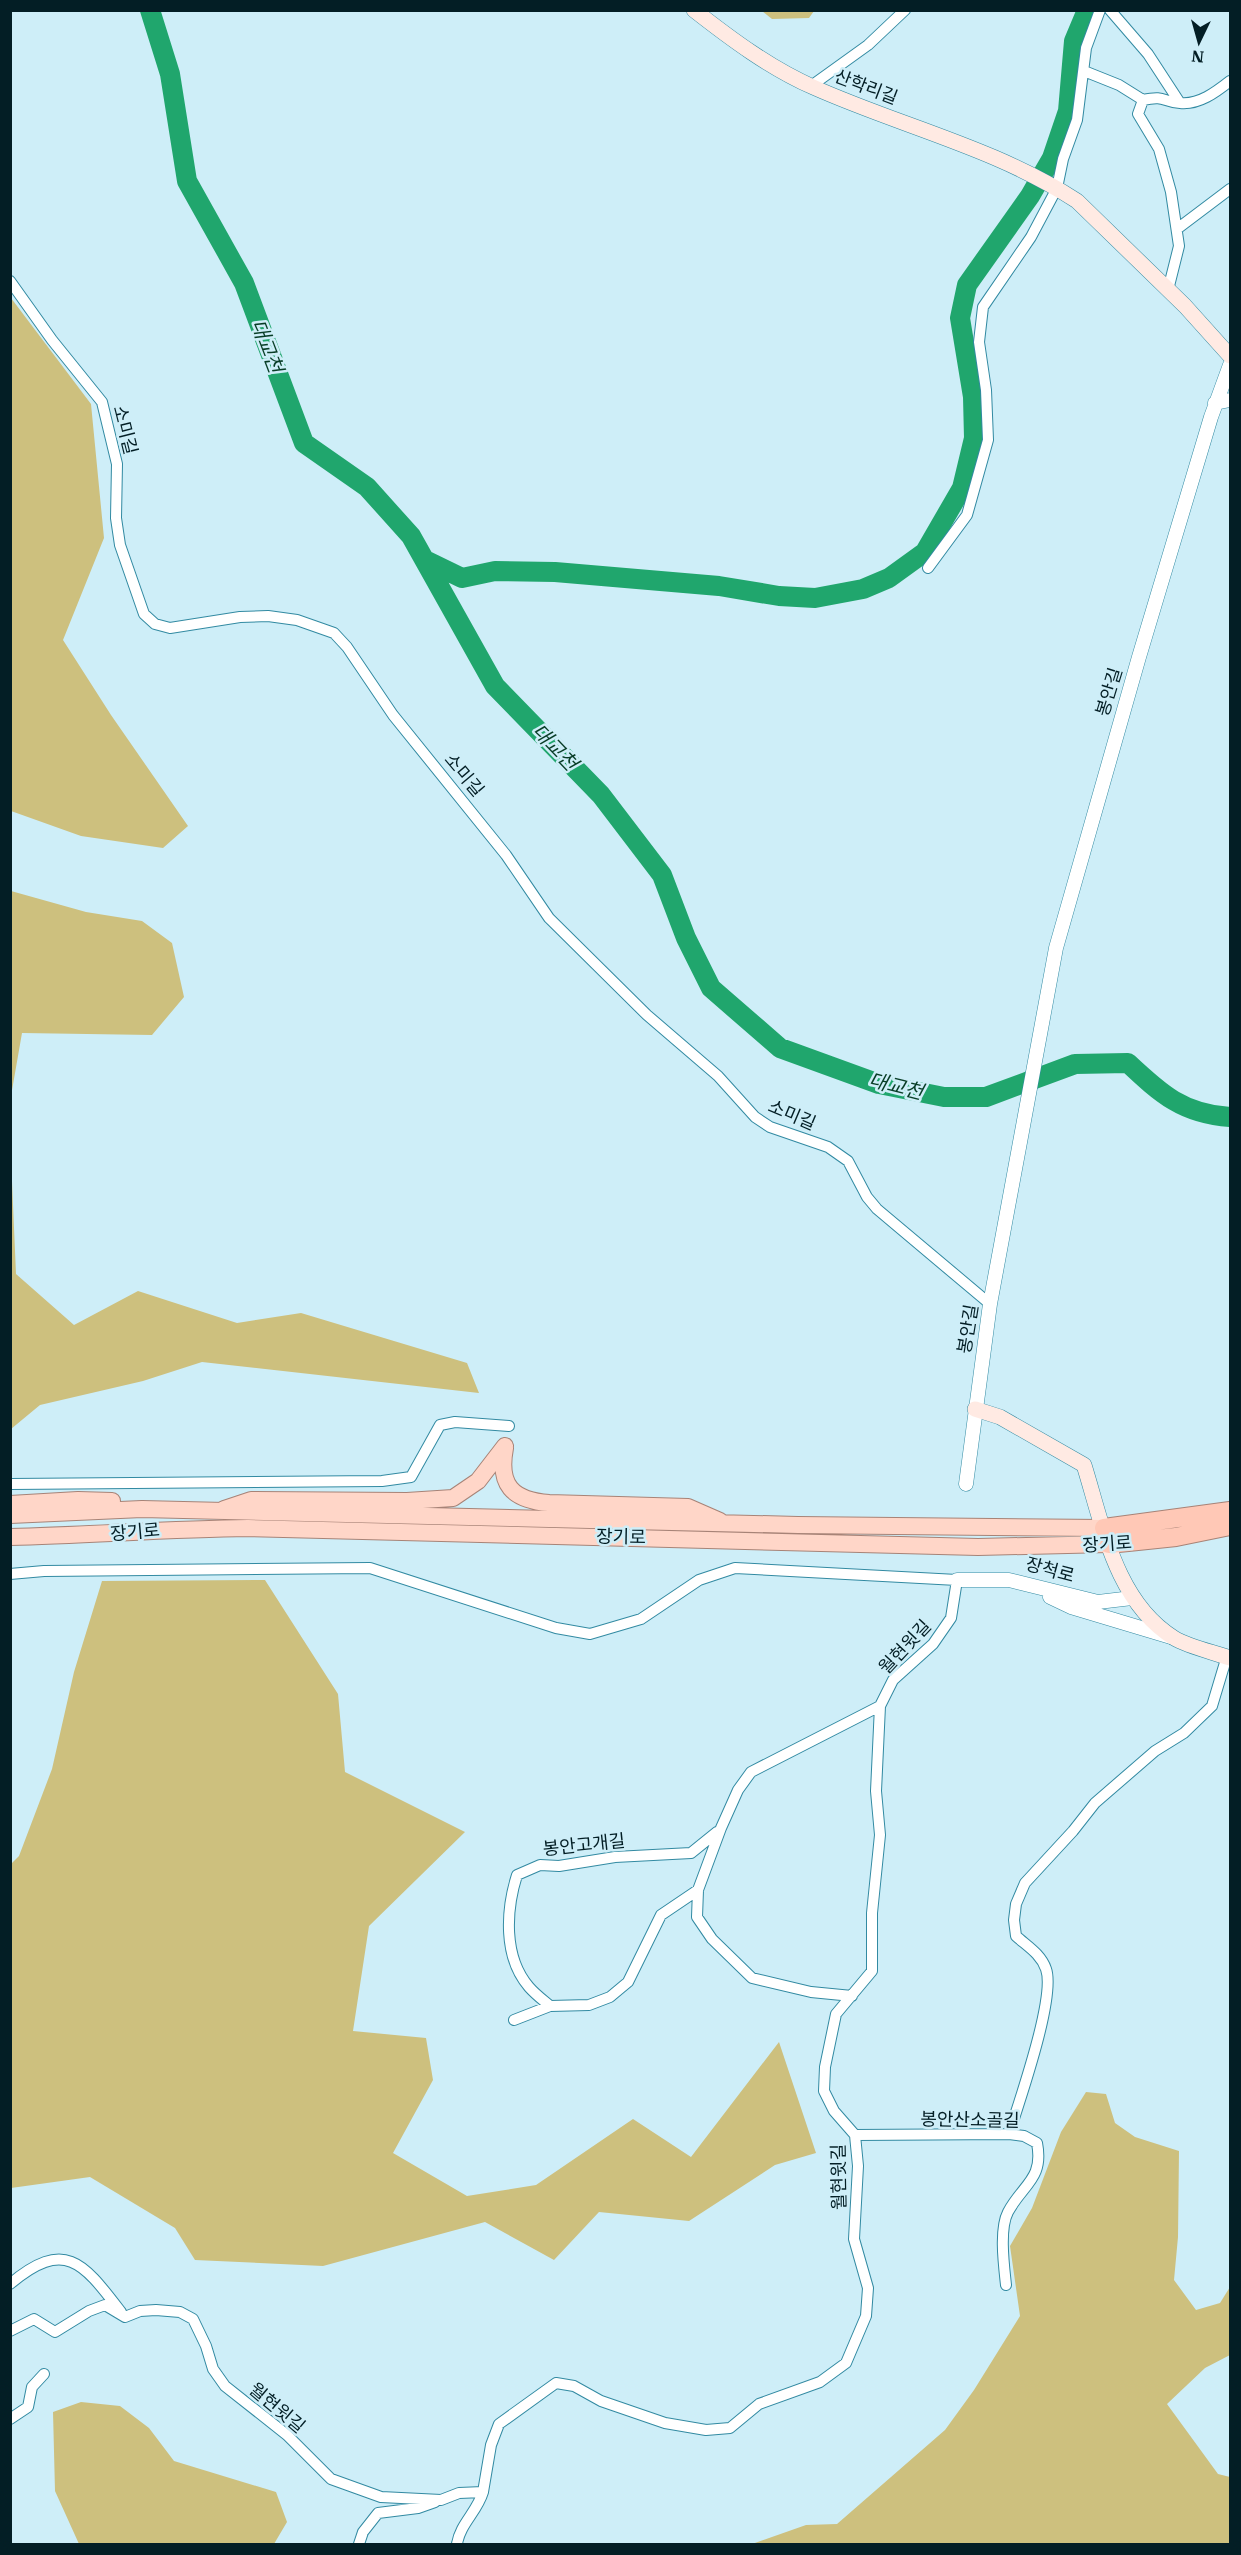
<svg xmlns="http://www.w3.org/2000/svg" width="1241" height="2555" font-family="'IBM Plex Serif','Noto Sans KR',serif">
<rect width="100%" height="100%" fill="#ceeef8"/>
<!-- green -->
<path fill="#cdc07e" d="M762,11h52l-5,7 -37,1z
M11,298l80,106 13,134 -41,102 48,75 77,111 -25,22 -82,-12 -70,-25z
M11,891l75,21 56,9 30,22 12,54 -32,38 -130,-2 -11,63z
M11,1158l5,116 58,51 64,-34 99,32 64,-10 166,50 12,30 -277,-31 -59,19 -103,24 -29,24z
M265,1580l73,114 7,78 120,60 -96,94 -16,105 73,7 7,42 -40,73 74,43 69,-11 97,-66 58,38 88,-115 37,111 -41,12 -86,56 -90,-9 -45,48 -69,-38 -162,44 -128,-6 -20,-32 -85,-51 -79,11v-324l8,-8 33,-87 22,-97 28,-91z
M1086,2092l20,2 9,29 20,14 44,14 -1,86 -4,43 22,30 24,-7 10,-16v68l-25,13 -38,36 51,70 12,3v67h-478l54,-19 31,-1 108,-94 29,-40 46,-74 -10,-70 22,-38 29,-76z
M81,2402l39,4 29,22 25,33 102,31 11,30 -13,22h-195l-24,-53 -2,-79z"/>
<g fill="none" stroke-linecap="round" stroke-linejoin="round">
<!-- river -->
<path stroke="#20a66d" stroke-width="20" d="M150,10l20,64 17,107 57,102 60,160 63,44 44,49 84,150 106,109 61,80 24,63 25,50 69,60 99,36 65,13h42l89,-33 53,-1c33,31 55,51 102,54
M425,560l37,18 33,-7 60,1 164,14 60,10 36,2 48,-9 26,-11 36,-26 37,-64 12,-50 -1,-41 -13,-79 7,-33 63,-89 22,-38 16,-47 6,-70 13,-31"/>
<!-- minor casing -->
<g stroke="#328aa2" stroke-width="12">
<path id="minor" d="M1110,10l38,44 32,49
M1084,71l35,14 24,15 -5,14 21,35 12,43 8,54 -11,44
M811,86l57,-41 37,-35
M1143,100c23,-5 19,2 37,3 19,2 36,-11 50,-22
M1177,229l53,-40
M10,281l42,59 50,62 15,62 -1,54 4,27 24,69 11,10 15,4 70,-11 28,-1 29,4 37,13 13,14 46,68 113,140 43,63 98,97 71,61 37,41 15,10 58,20 20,14 19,36 10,12 113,95
M928,568l39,-53 21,-75 -2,-50 -7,-48 4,-35 48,-70 26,-49 6,-29 14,-39 9,-72 14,-38
M10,1484l372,-3 29,-4 29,-52 15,-3 54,4
M10,1574l34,-3 326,-3 186,60 34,6 51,-15 58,-39 36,-12 222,12 -6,38 -18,26 -40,36 -13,26 -4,85 4,44 -8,78v58l-36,43 -11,53 -1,24 10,20 21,24 3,31 -4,73 14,49 -2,28 -20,47 -26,19 -61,22 -29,24 -24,2 -41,-7 -64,-22 -27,-15 -18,-3 -57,41 -8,21 -8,47 -24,1 -18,7 -60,-3 -50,-18 -44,-44 -62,-49 -12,-17 -7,-23 -13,-27 -13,-7 -24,-2 -16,1 -15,6 -20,-12 -16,6 -34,21 -21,-13 -24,12
M698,1890l-1,27 15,22 40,39 59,14 41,4
M550,2006c-7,-6 -15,-12 -21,-19 -26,-30 -23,-77 -12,-112l23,-10 19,1 56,-9 76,-4 26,-21
M514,2020l36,-14 39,-1 21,-8 18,-15 33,-67 37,-25 23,-62 17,-38 13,-18 129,-66
M1009,2134c10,-32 47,-137 37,-165 -5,-15 -19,-23 -30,-33l-2,-16 2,-16 9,-21 48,-52 22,-28 60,-52 29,-18 28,-27 15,-50
M855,2135l154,-1 15,2 13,7c7,36 -14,41 -29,69 -9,17 -4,54 -2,73
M10,2284c56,-47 74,-20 111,28
M10,2419l18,-12 4,-20 12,-13
M359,2544l4,-12 15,-19 40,-5 17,-6
M457,2544c3,-20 20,-32 26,-52"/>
</g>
<!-- tertiary casing -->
<g stroke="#328aa2" stroke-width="15">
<path id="tertiary" d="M1215,403l15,-3
M966,1484l24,-180 66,-356 83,-291 72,-240 19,-52
M957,1580h52l89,22 34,-4
M1050,1597l21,10 100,30"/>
</g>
<!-- secondary casing -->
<g stroke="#328aa2" stroke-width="16">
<path id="secondary" d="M694,10c37,29 76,58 119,77 87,39 183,61 264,114l108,105 45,50
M975,1409l25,8 84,48c19,61 32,137 90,173 15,9 39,14 56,20"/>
</g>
<!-- primary casing -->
<g stroke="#a78377" stroke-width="18">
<path id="primary" d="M505,1448c-7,37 7,52 44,55l139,4 32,14
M10,1504l68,-4 34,1
M224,1509l27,-9 156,1 46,-3 25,-17 27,-35
M10,1515l132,-6 656,16 306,3
M10,1537c80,-2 159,-8 238,-9l730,19 131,-3"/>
</g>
<!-- trunk casing -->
<g stroke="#a78377" stroke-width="20">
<path id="trunk" d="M1104,1528l126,-17
M1109,1544l67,-7 54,-11"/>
</g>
<!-- minor -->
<use href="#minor" stroke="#fff" stroke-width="10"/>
<!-- tertiary -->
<use href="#tertiary" stroke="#fff" stroke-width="14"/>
<!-- secondary -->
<use href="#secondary" stroke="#ffeae3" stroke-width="15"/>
<!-- primary -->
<use href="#primary" stroke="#ffd6c8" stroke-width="16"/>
<!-- trunk -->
<use href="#trunk" stroke="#ffc8b6" stroke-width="18"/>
</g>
<g text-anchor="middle" stroke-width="5" stroke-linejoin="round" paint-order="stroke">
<!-- street labels -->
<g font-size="18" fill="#031e25" stroke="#ceeef8">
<text transform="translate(866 87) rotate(21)" y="6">산학리길</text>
<text transform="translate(125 430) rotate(76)" y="6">소미길</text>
<text transform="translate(1109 692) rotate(-73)" y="6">봉안길</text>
<text transform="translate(464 775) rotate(50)" y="6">소미길</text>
<text transform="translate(792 1115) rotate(23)" y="6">소미길</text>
<text transform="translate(968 1329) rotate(-81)" y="6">봉안길</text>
<text transform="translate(135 1532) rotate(-5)" y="6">장기로</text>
<text transform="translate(621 1537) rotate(1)" y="6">장기로</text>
<text transform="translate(1107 1544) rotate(-4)" y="6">장기로</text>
<text transform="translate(1050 1570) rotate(15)" y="6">장척로</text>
<text transform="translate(905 1647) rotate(-47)" y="6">월현윗길</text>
<text transform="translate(584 1845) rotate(-6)" y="6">봉안고개길</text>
<text transform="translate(970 2120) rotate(1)" y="6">봉안산소골길</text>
<text transform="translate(839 2177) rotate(-91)" y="6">월현윗길</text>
<text transform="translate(277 2408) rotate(40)" y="6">월현윗길</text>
</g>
<!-- water labels -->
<g font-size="20" font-style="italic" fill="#083d26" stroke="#ceeef8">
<text transform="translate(267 346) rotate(69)" y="7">대교천</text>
<text transform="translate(555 747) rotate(46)" y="7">대교천</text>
<text transform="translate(896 1086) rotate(14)" y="7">대교천</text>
</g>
</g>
<!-- border -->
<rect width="1241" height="2555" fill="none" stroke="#031e25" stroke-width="24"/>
<!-- north arrow -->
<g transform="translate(1199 42) rotate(185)" stroke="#ceeef8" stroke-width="4.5" paint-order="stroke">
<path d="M0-4.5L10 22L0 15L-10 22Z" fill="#031e25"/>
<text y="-9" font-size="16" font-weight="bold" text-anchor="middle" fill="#031e25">N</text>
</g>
</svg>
